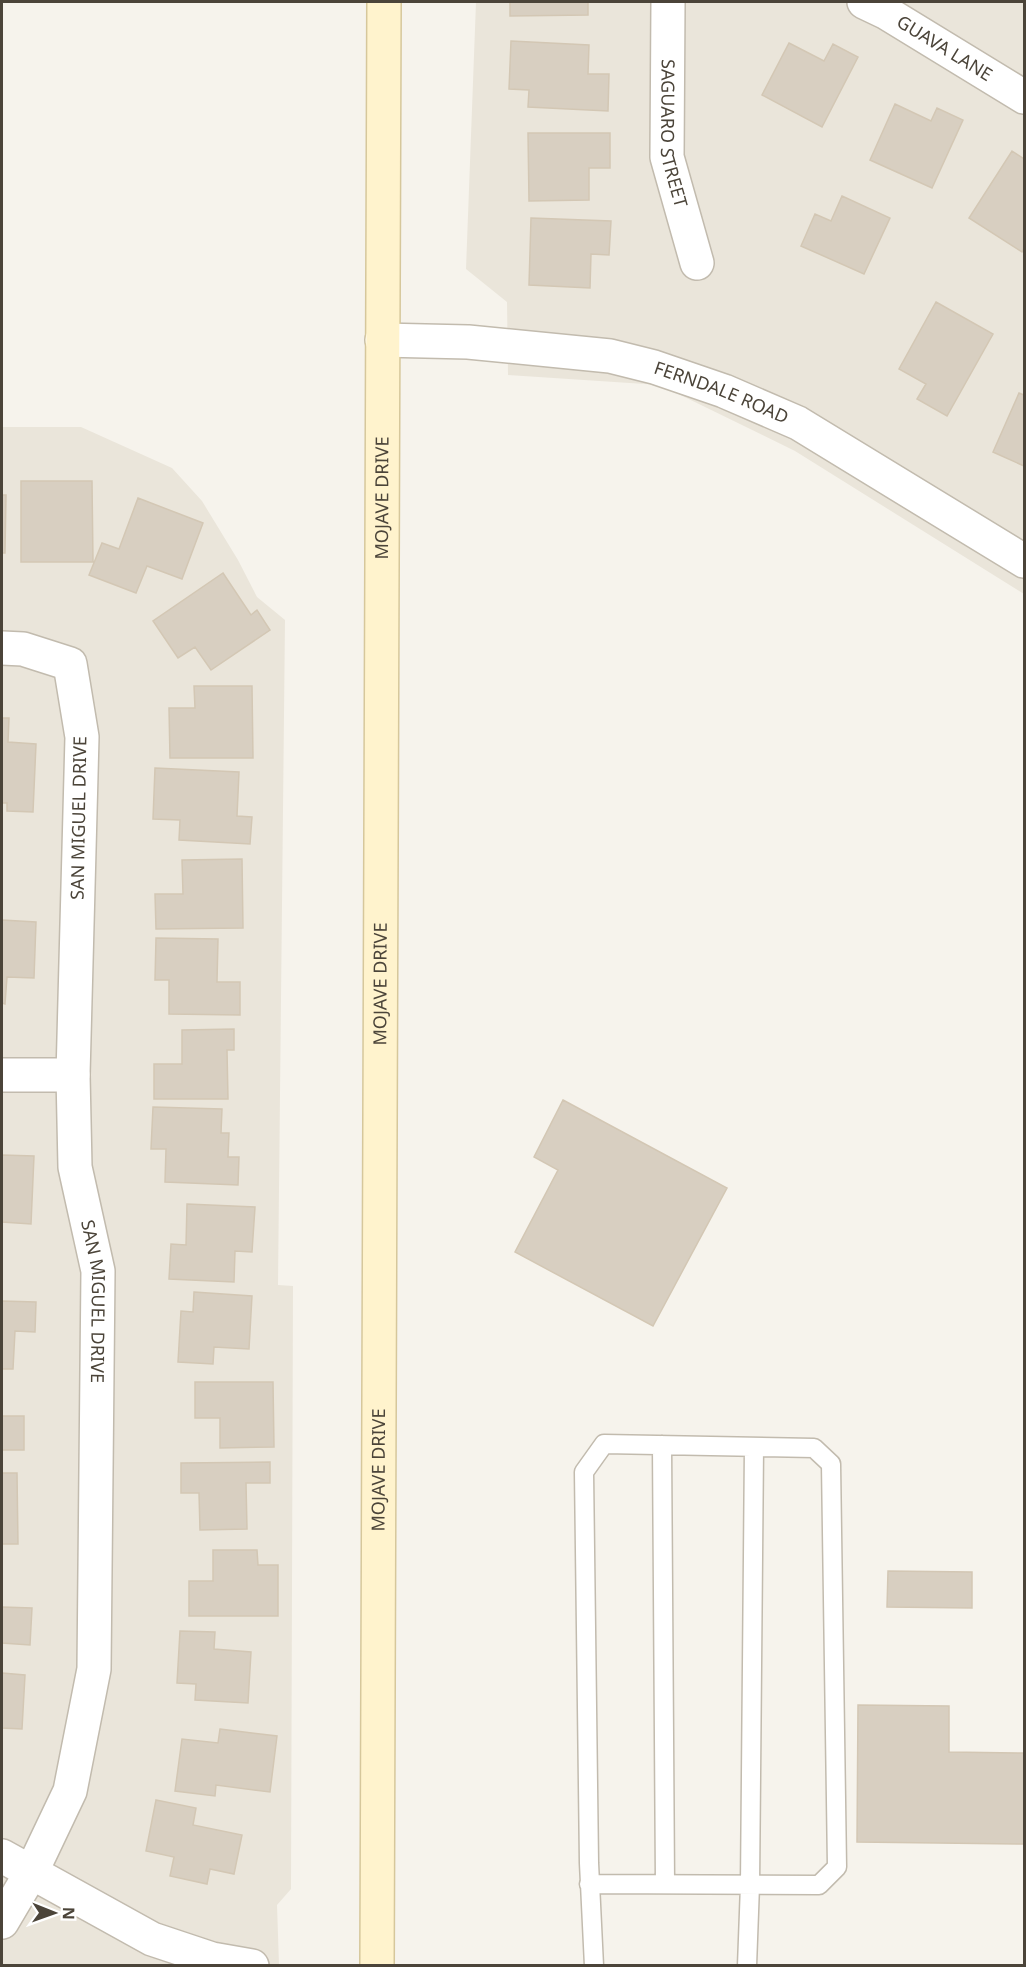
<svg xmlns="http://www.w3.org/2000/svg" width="1026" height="1967" font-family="'Noto Sans',sans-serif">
<rect width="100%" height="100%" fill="#f6f3ec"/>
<!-- residential -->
<path fill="#eae5da" d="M476,2h548v592l-229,-143 -135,-66 -152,-10 -1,-73 -41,-33z
M2,427h79l91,41 30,33 36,59 19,37 28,23 -7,665 15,1 -2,603 -14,16 2,60h-277z"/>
<!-- building -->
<path fill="#d8cfc1" stroke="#d3c7b4" stroke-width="1.5" d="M510,2h78v13l-78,1z
M511,41l78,4 -1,29h21l-1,37 -80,-4 1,-17 -20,-1z
M789,43l35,18 9,-17 25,13 -36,70 -60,-32z
M895,104l36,17 6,-13 26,12 -31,68 -62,-28z
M528,133h82v35h-21v32l-60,1z
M1012,151l12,8v89l-2,4 -53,-34z
M842,196l48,22 -26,56 -63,-28 14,-32 16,7z
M531,218l80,3 -2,34 -18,-1 -1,34 -61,-3z
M936,302l57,32 -46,82 -30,-17 9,-15 -27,-15z
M1019,393l5,2v71l-31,-14z
M21,481h71l1,81h-72z
M2,495h4l-1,58h-3z
M138,498l65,25 -21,56 -35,-13 -11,27 -47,-18 13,-32 17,6z
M223,573l28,42 6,-5 13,20 -59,40 -16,-23 -17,11 -25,-37z
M194,686h58l1,72h-83l-1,-50h26z
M2,718h7l-1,24 28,2 -3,68 -26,-1v-8h-5z
M155,768l84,4 -2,44 15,1 -2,27 -71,-4 1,-20 -27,-1z
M242,859l1,69 -87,1 -1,-35h28l-1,-34z
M2,920l34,2 -2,56 -27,-1 -2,27 -3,-1z
M156,938l62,1 -1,43h23v33l-71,-1v-34h-14z
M234,1029v21h-7l1,49h-74v-35h28v-34z
M563,1100l164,88 -74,138 -138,-74 43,-82 -24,-13z
M153,1107l69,2 -1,24h8l-1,24h11l-1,28 -73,-3 1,-33h-15z
M2,1155l32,1 -3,68 -29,-2z
M187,1204l68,3 -3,45 -17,-1 -1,31 -65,-3 2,-35 15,1z
M194,1292l58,4 -3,53 -35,-2 -1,17 -35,-2 3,-51 12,1z
M2,1301l34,1 -1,30 -20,-1 -2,38h-11z
M195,1382h78l1,65 -54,1v-30h-25z
M2,1416h22v34h-22z
M270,1462v21h-24l1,46 -47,1 -1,-37h-18v-30z
M2,1473h15l1,71h-16z
M213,1550h44l1,15h20v51h-89v-35h24z
M888,1571l84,1v36l-85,-1z
M2,1607l30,1 -2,37 -28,-2z
M180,1631l35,1 -1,17 37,3 -3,51 -53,-3 1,-16 -19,-1z
M2,1673l23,2 -3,54 -20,-1z
M858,1705l91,1v46l75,1v91l-167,-2z
M220,1729l57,7 -7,56 -54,-7 -1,11 -40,-5 7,-52 36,4z
M156,1800l40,8 -3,17 49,10 -8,39 -24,-5 -3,15 -37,-8 4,-19 -28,-6z"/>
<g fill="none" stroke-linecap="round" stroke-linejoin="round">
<!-- service casing -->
<g stroke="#c2bbae" stroke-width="21">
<path id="service" d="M662,1445l3,439
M589,1884l230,1 18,-18 -6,-403 -17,-16 -210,-4 -20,28 5,391 5,103
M747,1966l3,-81 4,-438"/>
</g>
<!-- minor casing -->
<g stroke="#c2bbae" stroke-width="36">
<g id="minor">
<path id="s1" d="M668,2l-1,155 30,106"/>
<path id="s2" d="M864,2l21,10 139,85"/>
<path id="s3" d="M382,340l86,2 142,14 44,11 70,24 74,32 226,138"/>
<path id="s4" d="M2,648l21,1 47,15 12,73 -9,338 2,92 23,104 -4,398 -24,122 -39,82 -29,49"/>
<path d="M2,1075h71"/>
<path d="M2,1856l150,83 60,20 40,7"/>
</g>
</g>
<!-- secondary casing -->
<g stroke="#d6c79b" stroke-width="36">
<g id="secondary">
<path id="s5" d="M377,1966l7,-1964"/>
</g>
</g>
<!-- service -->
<use href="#service" stroke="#fff" stroke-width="18"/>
<!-- minor -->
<use href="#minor" stroke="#fff" stroke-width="33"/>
<!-- secondary -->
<use href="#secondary" stroke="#fff3cd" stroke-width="33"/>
</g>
<g text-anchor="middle" stroke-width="4.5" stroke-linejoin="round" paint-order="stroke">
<!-- street labels -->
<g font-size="18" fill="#4b4439" stroke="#fff">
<text dy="6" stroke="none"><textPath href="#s2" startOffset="93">GUAVA LANE</textPath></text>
<text dy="6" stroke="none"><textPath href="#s1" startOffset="132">SAGUARO STREET</textPath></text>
<text dy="6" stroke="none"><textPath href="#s3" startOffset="346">FERNDALE ROAD</textPath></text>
<text dy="6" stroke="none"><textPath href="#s5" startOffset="1468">MOJAVE DRIVE</textPath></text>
<text transform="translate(79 818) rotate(-89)" y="6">SAN MIGUEL DRIVE</text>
<text dy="6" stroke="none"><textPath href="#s5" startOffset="982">MOJAVE DRIVE</textPath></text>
<text dy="6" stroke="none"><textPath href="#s4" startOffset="711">SAN MIGUEL DRIVE</textPath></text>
<text dy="6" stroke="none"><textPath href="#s5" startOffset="496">MOJAVE DRIVE</textPath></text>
</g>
</g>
<!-- border -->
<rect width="1026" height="1967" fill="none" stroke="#4b4439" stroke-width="6"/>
<!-- north arrow -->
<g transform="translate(54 1913) rotate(91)" stroke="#ffffff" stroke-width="4.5" paint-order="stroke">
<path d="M0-4.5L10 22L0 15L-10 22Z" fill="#4b4439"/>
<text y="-9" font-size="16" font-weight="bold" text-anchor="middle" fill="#4b4439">N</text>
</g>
</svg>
